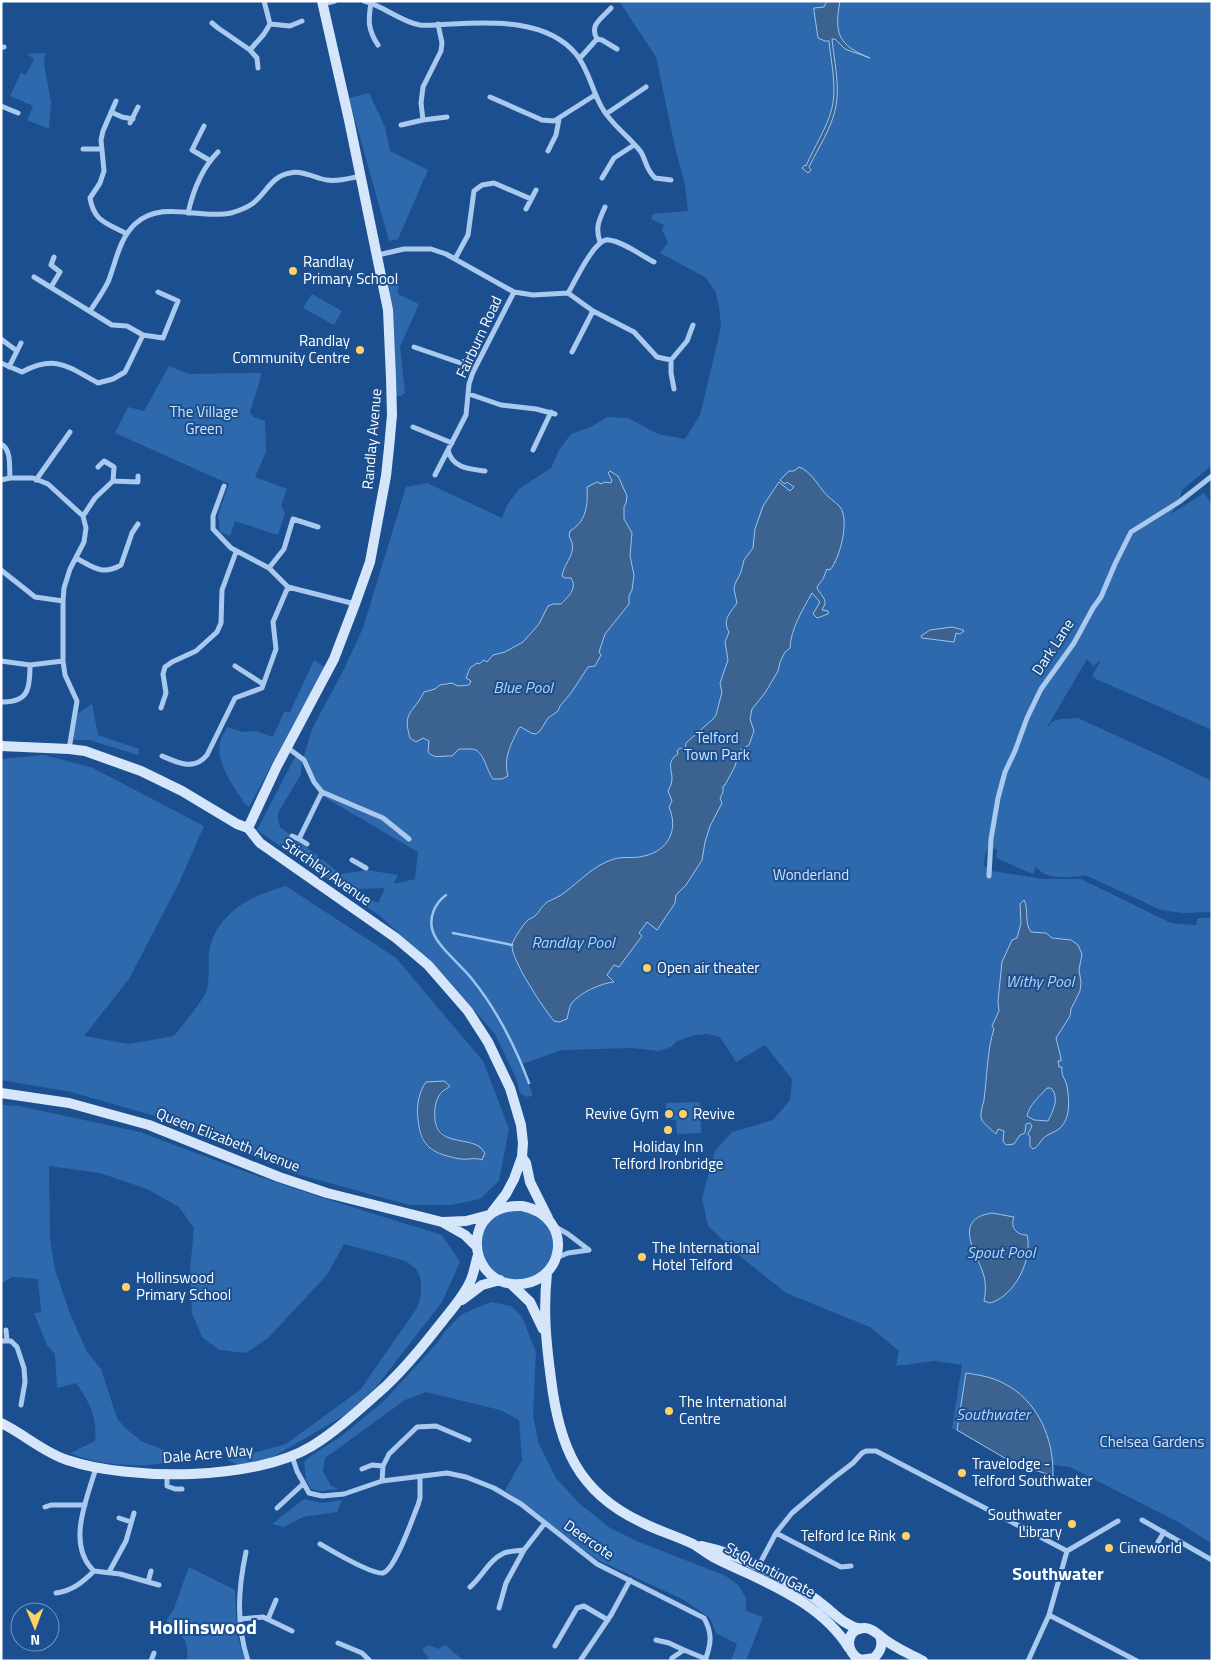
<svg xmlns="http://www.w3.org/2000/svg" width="1213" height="1662" font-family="'Titillium Web',sans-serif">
<rect width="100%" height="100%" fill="#1b4f8f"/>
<!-- green -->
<path fill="#2e69ad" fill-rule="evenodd" d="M619,1h593v464l-30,25 -3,12 -8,12 33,-21 8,12v225l-116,-51 -4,-3 9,-16 -8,6 -6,-7 -41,70 7,-8 8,-2 17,-1 87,40 47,23v131l-30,1 -21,-3 -76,-35c-9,2 -31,4 -40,-1 -4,-1 -7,-5 -9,-8l-3,8 -37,-16 1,-9 -9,-1 -3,6 -1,12 8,5 52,8h37l90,44 25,2 2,-7h14v626l-34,-22 -108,-55 -17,-2v11l-40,-13 -61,-35 10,-63 -27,-4 -39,5 3,-15 -29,-24 -84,-34 -50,-40 -28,-27 -6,-28 13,-47 17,-19 41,-12 17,-20 2,-21 -27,-34 -29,17 -16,-25 -13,-3 -12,1 -18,6 -6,6 -12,4 -28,-3 -69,2 -40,14 10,29v3l-5,1 -7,-4 -4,-15 -21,-44 -58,-66 -57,-52 -22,-15 8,-3 12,5 7,-15 -27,1 -8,5 -93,-64 39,-75 6,3 -1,16 -23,39v7l2,7 61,47 26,-4 31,5 -4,9 21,-5 3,-27 -94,-55 -21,-38 9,-30 31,-58 20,-43 43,-141 21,-4 75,35 5,-13 12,-16 32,-21 8,-18 12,-16 20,-7 16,-10 21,1 30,16 27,5 15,-24 18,-75 3,-15 -2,-18 -3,-15 -11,-15 -45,-24 8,-11 -6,-12 2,-5 -13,-6 2,-5 35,-3 -3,-26 -10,-38 -19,-90z
M45,53l-1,11 7,38 -2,27 -22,-9 6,-14 -23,-10 11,-23 5,2 8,-16 -7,-5z
M369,93l16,34 5,24 38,19 -30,69 -9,2 -40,-143z
M389,282l10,3 -1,9 21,10 -19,43 5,46 -4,3 -6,1z
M312,294l30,17 -8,14 -31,-17z
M169,366l20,8 72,-1 -1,7 -10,32 3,5 12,4 1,31 -11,25 32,12 -6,17 4,7 -7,22 -43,-14 -5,15 -10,-4 -2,-17 11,-31 -114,-51 13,-26 16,4z
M314,660l10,7 -75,140 -4,-3c-11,-18 -29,-39 -25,-62 1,-5 5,-10 7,-15l16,5 13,-1 17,6 11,-25h6z
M92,704l6,31 41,14 -1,6 -49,-15h-16l4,-26z
M44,755l49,13 111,58 -25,57 -50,96 -45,57 45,8 45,-8c10,-13 25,-30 32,-44 4,-9 2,-28 3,-39 6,-39 42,-58 77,-67l110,72 87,103 26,68 -10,52 -19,18 -29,6h-42l-116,-32 -131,-55 -91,-26 -70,-12v-321zM444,1081l5,4c-3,6 -9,8 -12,15 -14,30 21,44 40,58 -17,2 -37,0 -50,-12 -4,-3 -6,-9 -8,-14z
M700,1102l1,31 -24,1 -1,-14h-10v-17z
M1,1105l18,1 121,26 109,41 74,25 119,37 18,27 -18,40 -66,85 -29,27 -76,44 -32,7 -12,-5 59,-16 74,-54 57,-82 4,-13v-15l-4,-10 -11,-9 -62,-17 -17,31 -59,63 -22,15 -27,-3 -17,-13 -10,-24 -2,-42 4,-43 -15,-21 -32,-18 -47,-16 -51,-7 1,72 5,32 16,46 16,36 14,17 16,49 7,9 17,14 46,18c-13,2 -26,5 -39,6 -25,1 -56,-2 -78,-12l25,-12c3,-22 -6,-40 -19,-58l-19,5 -2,-34 -8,-9 -13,-32 7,-1 -3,-33 -26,-2 -11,7z
M481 1244a36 36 0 1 1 72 0a36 36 0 1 1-72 0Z
M491,1302l20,4 11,11 14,35 -3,64 6,28 17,34 23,25 31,25 29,14 87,34 13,10 7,12v13l17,6 -17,44h-15l6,-17 -21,-11 -6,-15 -26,-18 -86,-40 -93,-70 17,-30 -3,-40 -19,-10 -74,-18 -21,8 -80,58 -2,13 8,15 8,3 -19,2 -9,-2 -5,-9 -2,-18 5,-5 31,-20 44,-36 54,-59 7,-11 17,-17z
M304,1499l18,4 20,-3 -5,12 -34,5 -19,10 -12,-3z
M189,1567l46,23 2,44 8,27h-58c2,-20 -3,-27 -21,-33l1,-9 6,-8z
M429,1645l9,4 7,-4 19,16h-34l-8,-12z"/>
<!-- water -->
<path fill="#3c6290" stroke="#9cc4f0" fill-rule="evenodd" d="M827,1h13c-6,33 -2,44 30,57l-25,-9 -10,-10h-3c2,21 8,46 4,67 -4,22 -18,42 -27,61l2,3 -3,3 -6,-5 3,-3 1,1c8,-19 21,-38 26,-58 5,-21 -1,-46 -3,-67h-4l-7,-3 -4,-27v-3l10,-1z
M799,467c11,4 17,15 24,24 5,7 12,10 17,16 10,13 0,51 -10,63l-3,-1 -4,10 -6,8c1,6 9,10 8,17 -1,2 -2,4 -3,6l6,1v3l-11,4 -4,-4 7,-12 -8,-9c-10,18 -21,35 -22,55l-5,4 -5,10 -2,9 -13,22 -13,16 -2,10 4,12 -5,14 -9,5 -5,16 -10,19 -2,1v6l-3,6 2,5 -12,23 -5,16 -3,18 -16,25 -10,10 -1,8 -18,27 -10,-8 -8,11 3,3 -23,31 -5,-2 -7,10 7,7c-13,1 -35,11 -43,22 -2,4 -3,11 -4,15l-8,3 -5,-1c-10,-12 -43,-61 -42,-76 1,-5 12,-22 16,-25 2,-2 5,-2 7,-4 4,-4 7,-10 12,-14 6,-3 12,-5 17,-9 16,-12 30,-28 50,-34 10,-3 20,0 30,-3 24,-5 35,-26 25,-49l3,-6 -4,-10c2,-4 4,-8 4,-12 0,-11 -6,-17 6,-25l-1,-3 3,-3 5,1 1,-6 27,-24 3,-4 6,-23 -2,-9 8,-23 -3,-18 4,-10c-7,-12 1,-19 8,-29l-3,-14 1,-5 6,-12 3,-12 9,-12 2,-19 8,-23 16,-24 11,9 4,-4 -7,-5 -2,2 -5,-4 9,-9h5z
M610,471l8,5 9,20 -1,7 -2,4v12l8,14 -2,23 4,19 -2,15 -3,6v8l-24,30 -6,18 2,3 -6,11 -7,1 -17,26 -11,13 -2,5 -10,7 -8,13 -4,3 -5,-1 -10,-6 -2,1c-8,16 -16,30 -11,48l-6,3h-9c-7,-9 -9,-29 -21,-30 -4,0 -8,0 -13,0l-7,7c-10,-1 -17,4 -24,-4l1,-11 -6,-3 -7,4 -6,-4c-8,-27 3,-24 14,-46l11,-3 5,-4 12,-2 6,3 11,-1 2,-4 -5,-3 4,-10 7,-5 2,1 5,-4 3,2 6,-7 12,-3 18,-10 16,-18 9,-18 5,-2h8c7,-7 17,-16 10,-26h-6l-3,-2c3,-16 17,-24 7,-40l1,-5c17,-10 18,-27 17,-44l10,-5 4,2 4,-2 6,1 1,-3 -4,-7z
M952,627l11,3 1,1 -4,3 -4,-1 -2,9 -32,-4 -1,-2 9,-6z
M1024,900c5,9 0,23 7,32l15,1 6,5 19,2 7,5 4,9 -3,16 2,12 -1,9 -9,18 -1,7 -14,22 5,20v3h-3l1,6h3c-1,9 3,11 5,19 2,13 4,32 -7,42 -3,3 -9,5 -14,8 -5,3 -7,11 -13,13l-3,-3v-9l-2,-3 4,-8 -2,-3 -4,1 -1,9 -5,2 -6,9 -8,1 -3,-4 1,-10 -6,-2 -2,5c-4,-4 -12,-10 -14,-14 -3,-5 1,-15 2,-20 3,-22 3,-50 10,-71l-2,-3 7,-15 -1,-10 4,-39 10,-22 5,-2 4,-15 -1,-19zM1047,1088h4c9,10 2,23 -3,33l-14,-1 -7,-4c2,-11 13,-20 20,-28z
M444,1081l6,5c-2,2 -4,3 -7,5 -8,7 -9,19 -8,29 3,25 30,17 45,27 2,2 3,4 5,6l-3,7c-7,-3 -13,0 -20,-1 -5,0 -10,-2 -15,-3 -21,-6 -27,-16 -29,-37 -2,-12 1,-28 8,-37z
M992,1213l22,4c-4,10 2,18 13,18 6,24 -12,61 -37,68l-6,-2c2,-9 2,-20 -1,-28 -7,-21 -31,-54 9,-60z
M966,1373c13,2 26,4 37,10 35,17 51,56 50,93l-40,-13 -56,-33z"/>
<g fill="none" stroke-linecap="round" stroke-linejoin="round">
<!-- stream -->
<path stroke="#9cc4f0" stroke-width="2.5" d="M446,895c-11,8 -18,23 -13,37 5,15 29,34 39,47 25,31 43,67 57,104
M453,933l59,12"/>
<!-- street -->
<path stroke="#a9c9ee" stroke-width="5" d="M364,1c20,5 37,21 56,24 10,1 21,-1 31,-1 41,-2 96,-5 125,30 12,14 16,36 25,52 9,18 28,30 40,46 6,10 4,16 14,26l16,2
M371,3c-3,18 -3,27 7,42
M323,4l12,-3
M212,23l6,5 32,22 14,-16 6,-10 -6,-23
M270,24l20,2 12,-5
M438,24l4,19 -1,8 -18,36 -2,16 2,17 24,-3
M597,39l5,1 15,9
M1,48l3,-1
M250,50l7,8 1,10
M580,58l17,-19c-8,-14 4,-20 14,-31
M490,97l52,23 12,1 41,-26
M116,101l-13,30 -2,9 3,31 -4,12 -10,15c4,24 17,25 37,36
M1,106l17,7
M111,112l11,5 11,2
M606,114l40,-27
M130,123l8,-16
M401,125l22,-5
M204,126l-12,24 17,10
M83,149h19
M548,151l8,-16 3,-16
M602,178l12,-20 20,-13
M526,209l10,-19
M188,213c5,-22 14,-45 30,-61
M600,242c-5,-14 -1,-22 5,-35
M378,255l26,-6h27l15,5 68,38 19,3 35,-2 25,18 41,21 23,25 14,3
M455,259l13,-24 6,-44 8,-6 12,-2 37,16
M34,277l78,48 15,1 16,9 20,3 15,-37 -20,-9
M51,287l9,-15 -9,-7 3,-8
M568,293c7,-11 27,-56 41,-53 15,2 31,15 45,22
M90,311c6,-9 13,-19 18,-29 8,-20 11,-43 27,-58 27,-25 65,-4 96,-11 7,-2 15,-5 21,-9 14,-10 19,-28 38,-31 13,-3 24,5 37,7 11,2 23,-2 34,-4
M1,339l16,12
M414,347l61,21
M572,352l21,-41
M1,363l21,9c34,-18 46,-5 76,11l15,-4 12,-7 18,-37
M9,367l12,-24
M674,389l-3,-16v-13l16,-19 6,-16
M469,394l32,11 35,4 19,5
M413,427l39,16
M1,444c11,6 8,23 9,34
M448,450c4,18 21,19 37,21
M533,450l18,-38
M435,475l31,-60 3,-31 4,-12 41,-80
M1,480l9,-2h23l15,6 35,32 3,12 -2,14 -14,27 -6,19 -1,13v60l2,14 12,26 -8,48
M36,480l34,-48
M113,481l25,1v-6
M224,486l-11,30v13l18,19 38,20 19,19 67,17
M83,516l12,-18 18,-17 1,-14 -10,-6 -6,6
M76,558c17,9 26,18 45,7l11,-32 6,-9
M269,568l15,-19 9,-30 25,8
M1,570l34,27 28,4
M1,661l29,4 33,-4
M235,666l28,18
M1,702c28,1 29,-14 29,-37
M161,708l5,-15 -3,-19 2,-7 7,-5 24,-11 21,-19 4,-9 1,-33 14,-38
M288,748l16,12 10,22 8,10 61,26 26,21
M162,756c16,7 32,15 45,-1l28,-57 27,-10 14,-39 -3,-27 15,-35
M292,836l7,3
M307,844l-8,-5 23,-47
M352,860l14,8
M989,876l2,-37 7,-41 7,-26 10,-21 12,-33 14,-29 33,-46 19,-35 8,-11 14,-33 16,-32 48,-30 33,-26
M554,1226l14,8 21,16
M556,1258l12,-5 21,-3
M6,1330l1,11
M1,1341h10l6,6 7,21 1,14 -4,23
M292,1456l5,15 12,22 13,3 22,-2 38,-13 65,-8 19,4 28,11 27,16 76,60 107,54c9,16 7,26 1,43
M96,1468c-9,30 -30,77 -2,103l26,3 28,8
M362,1469l10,-4 11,1
M167,1474v12l8,3h7
M382,1481l1,-15 6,-12 28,-27 19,-1 33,14
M45,1507l6,-2h34
M277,1508l26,-24
M119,1518l12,4
M1142,1520l70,40
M776,1533l65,34 10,-1
M1158,1542l6,-10
M320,1544c12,7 52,31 63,29 12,-3 30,-56 35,-68l2,-7v-21
M1067,1551l51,-30
M246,1552c-8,37 -10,72 2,109
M758,1567l18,-34 16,-20 40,-34 21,-16 9,-10 4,-2h10l191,100 -18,64 -21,46
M151,1571l-3,11 11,3
M109,1572l17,-31 8,-28
M470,1587c12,-10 19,-27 34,-34 5,-2 14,-2 20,-3l21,-27
M56,1593c16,-2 27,-11 38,-22
M499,1608l7,-25 18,-33
M1049,1615l88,46
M240,1619l23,-2 29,14
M268,1619l8,-19
M656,1640l13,3 15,7
M338,1643l24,10 8,8
M555,1646l22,-38 7,-2 24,14
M151,1661l3,-8
M580,1661l31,-46 19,-35
M671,1661l1,-3 12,-8 22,9"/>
<!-- secondary -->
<path stroke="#d6e6fa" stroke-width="10" d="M1,746l68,3 16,2 56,20 41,20 55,33 11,4 12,15 136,95 32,27 40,46 20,31 22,46 11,37 2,18 -1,14 -8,22 -8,15 -14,18
M248,828l29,-62 57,-107 21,-55 15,-42 16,-86 3,-28 3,-33 -1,-37 -3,-68 -39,-190 -27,-119
M1,1093l68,10 80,22 130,52 48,16 115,29 23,13 11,11
M522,1157l4,6 4,19 18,36
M522,1206c56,11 42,83 -10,78 -46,-5 -51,-81 10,-78z
M443,1222l23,-1 23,-6
M547,1273c-4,38 -1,69 4,106 8,66 26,113 90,143 17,9 36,14 52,22 7,4 13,9 20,13 11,6 23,11 34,16 39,18 79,38 102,75
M511,1284l19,18 13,27
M462,1300l20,-15 18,-5
M1,1423c23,11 42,29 66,37 63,21 188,21 245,-14 27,-17 50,-39 74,-60 22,-21 40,-44 59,-68 9,-11 18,-22 24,-34 5,-9 6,-20 9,-29
M701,1546c34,7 69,25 99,43 7,4 15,9 22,15 13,10 22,21 38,25
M880,1636c3,9 1,15 -6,22l-13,2c-17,-7 -16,-32 4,-32 6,0 10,4 14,7 13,12 29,18 44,26"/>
</g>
<!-- markers -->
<g fill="#ffd166" stroke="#1b4f8f" stroke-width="2">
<circle cx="293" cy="271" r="5"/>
<circle cx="360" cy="350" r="5"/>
<circle cx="647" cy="968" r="5"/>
<circle cx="669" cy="1114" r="5"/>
<circle cx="683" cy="1114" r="5"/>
<circle cx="668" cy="1130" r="5"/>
<circle cx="642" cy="1257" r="5"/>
<circle cx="126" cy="1287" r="5"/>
<circle cx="669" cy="1411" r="5"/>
<circle cx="962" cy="1473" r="5"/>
<circle cx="1072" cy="1524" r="5"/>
<circle cx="906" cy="1536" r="5"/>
<circle cx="1109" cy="1548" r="5"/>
</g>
<g text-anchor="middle" stroke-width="4" stroke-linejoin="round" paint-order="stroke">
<!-- poi labels -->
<g font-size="15" fill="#fff" stroke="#1b4f8f" text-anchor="start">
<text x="303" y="267">Randlay<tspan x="303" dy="17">Primary School</tspan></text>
<text x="350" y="346" text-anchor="end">Randlay<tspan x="350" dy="17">Community Centre</tspan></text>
<text x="657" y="973">Open air theater</text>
<text x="659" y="1119" text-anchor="end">Revive Gym</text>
<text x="693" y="1119">Revive</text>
<text x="668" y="1152" text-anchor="middle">Holiday Inn<tspan x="668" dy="17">Telford Ironbridge</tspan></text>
<text x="652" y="1253">The International<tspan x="652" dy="17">Hotel Telford</tspan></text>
<text x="136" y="1283">Hollinswood<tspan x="136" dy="17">Primary School</tspan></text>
<text x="679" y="1407">The International<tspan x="679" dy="17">Centre</tspan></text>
<text x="972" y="1469">Travelodge -<tspan x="972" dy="17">Telford Southwater</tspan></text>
<text x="1062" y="1520" text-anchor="end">Southwater<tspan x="1062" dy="17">Library</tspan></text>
<text x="896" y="1541" text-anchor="end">Telford Ice Rink</text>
<text x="1119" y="1553">Cineworld</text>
</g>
<!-- street labels -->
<g font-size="15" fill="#fff" stroke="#1b4f8f">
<text transform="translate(479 337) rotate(-65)" y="5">Fairburn Road</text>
<text transform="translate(372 439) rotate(-85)" y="5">Randlay Avenue</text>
<text transform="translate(1053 647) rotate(-57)" y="5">Dark Lane</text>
<text transform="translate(327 872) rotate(35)" y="5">Stirchley Avenue</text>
<text transform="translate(228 1140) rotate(21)" y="5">Queen Elizabeth Avenue</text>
<text transform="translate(208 1454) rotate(-5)" y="5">Dale Acre Way</text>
<text transform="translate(589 1540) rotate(35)" y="5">Deercote</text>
<text transform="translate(770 1570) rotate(28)" y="5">St Quentin Gate</text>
</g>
<!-- park labels -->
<g font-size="15" fill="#cfe3fa" stroke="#1b4f8f">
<text x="204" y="417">The Village<tspan x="204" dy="17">Green</tspan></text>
<text x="717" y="743">Telford<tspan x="717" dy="17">Town Park</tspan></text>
<text x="811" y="880">Wonderland</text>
<text x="1152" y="1447">Chelsea Gardens</text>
</g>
<!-- water labels -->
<g font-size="16" font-style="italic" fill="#b5d3f5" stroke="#1b4f8f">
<text x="523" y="693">Blue Pool</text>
<text x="573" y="948">Randlay Pool</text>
<text x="1040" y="987">Withy Pool</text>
<text x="1001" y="1258">Spout Pool</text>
<text x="993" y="1420">Southwater</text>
</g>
<!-- quarter labels -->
<g font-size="18" font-weight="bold" fill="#fff" stroke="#1b4f8f">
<text x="1058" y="1580">Southwater</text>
</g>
<!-- district labels -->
<g font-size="20" font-weight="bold" fill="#fff" stroke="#1b4f8f">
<text x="203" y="1634">Hollinswood</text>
</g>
</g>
<!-- border -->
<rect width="1213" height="1662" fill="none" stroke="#ffffff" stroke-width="5"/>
<!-- north arrow -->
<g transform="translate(35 1627) rotate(179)"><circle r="24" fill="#1b4f8f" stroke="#7695bc"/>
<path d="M0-4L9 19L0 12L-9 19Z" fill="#ffd166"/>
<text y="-8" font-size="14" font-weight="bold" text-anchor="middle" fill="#ffffff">N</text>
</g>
</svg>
